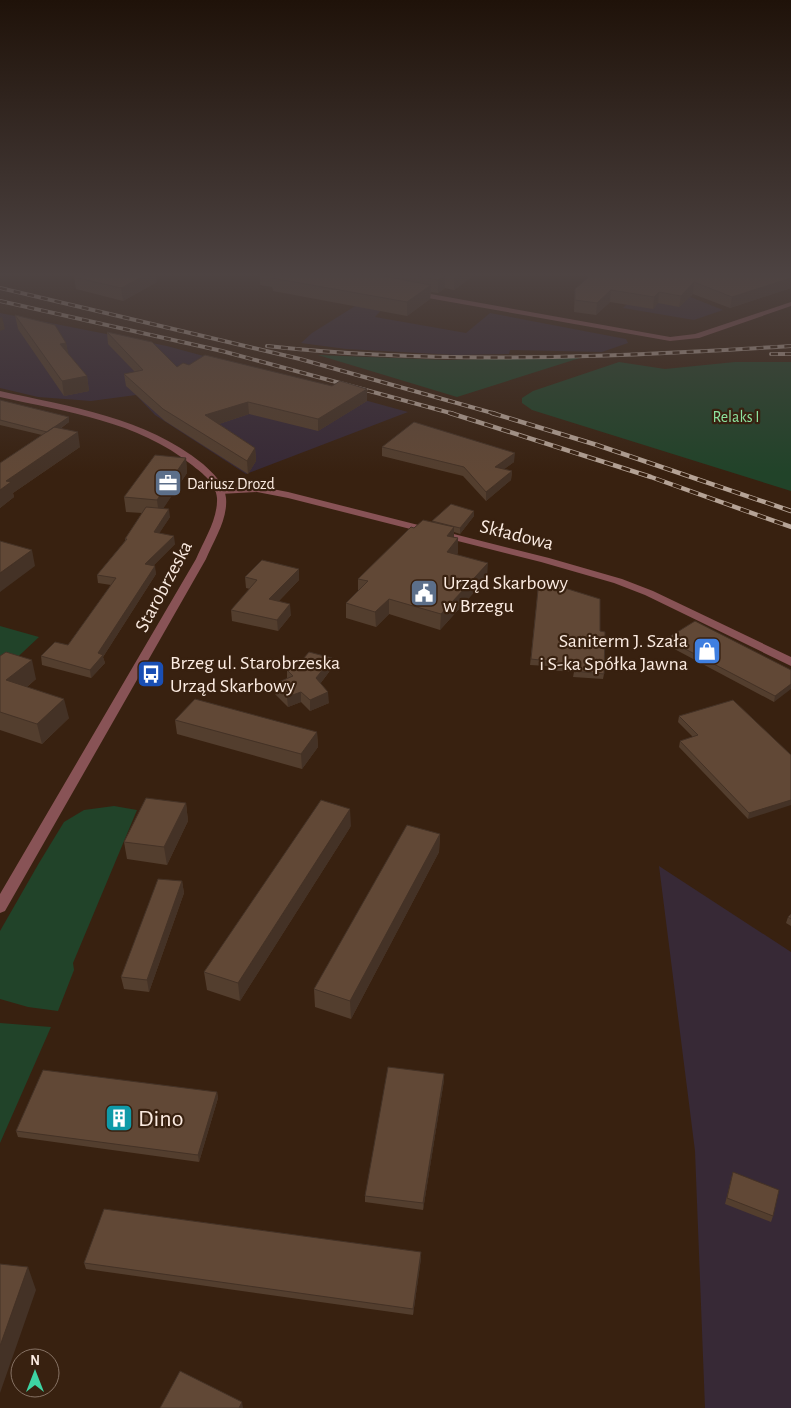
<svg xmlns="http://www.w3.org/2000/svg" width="791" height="1408" font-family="'Alegreya Sans',sans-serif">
<rect width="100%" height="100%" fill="#382110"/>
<!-- industrial -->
<path fill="#372936" d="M376,293l18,3 -19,21 91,16 24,-20 136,26 2,4 -26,9 -92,-2 -1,4 -53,1 -110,-6 -45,-6 11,-10z
M0,313l167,33 241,66 -162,62 -91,-59 -19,-20 -45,6 -53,-4 -38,-9z
M659,866l132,86v456h-86l-10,-257z"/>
<!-- education -->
<path fill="#382935" d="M673,290l50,20 -29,10 -71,-12 6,-6z"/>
<!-- green -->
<path fill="#214329" d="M318,355l128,5 137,-3 -126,40z
M619,362l46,7 70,-7h56v129l-259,-81 -10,-7v-5l11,-7z
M0,626l39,11 -32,30 -7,-2z
M114,806l23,4 -64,153 1,7 -16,41 -30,-4 -28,-8v-68l39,-68 25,-41 20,-12z
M0,1023l51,4 -51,116z"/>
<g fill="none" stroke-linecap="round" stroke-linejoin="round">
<!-- minor -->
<path fill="#885356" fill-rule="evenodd" d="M414,291l256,46 25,-3 96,-32v4l-92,32 -29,3 -259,-46 -1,-2z
M257,486l31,6 261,66 73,21 31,12 138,66v9l-146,-71 -31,-12 -73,-21 -253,-64 -31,-6 -37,2 -5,-3 5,-3z"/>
<!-- tertiary -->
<path fill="#885356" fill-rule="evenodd" d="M0,391c71,16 145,26 203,73 10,9 22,20 23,34 2,21 -12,42 -20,61l-201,352 -5,2v-19l196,-335c8,-19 22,-40 21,-61 -1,-15 -14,-24 -25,-33 -55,-44 -125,-53 -192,-68z"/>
<!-- rail-far1 casing -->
<g stroke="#b5a396" stroke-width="4">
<path id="rail-far1" d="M0,288l300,71 196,55
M0,301l222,50 232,63
M267,346c173,19 350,11 524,0
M771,354h20"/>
</g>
<!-- rail casing -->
<g stroke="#b5a396" stroke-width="4.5">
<path id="rail" d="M450,413l201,64 140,50
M492,413l105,32 194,66"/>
</g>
<!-- rail-far1 -->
<use href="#rail-far1" stroke="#382110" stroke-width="2.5" stroke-dasharray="7" stroke-linecap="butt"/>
<!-- rail -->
<use href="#rail" stroke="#382110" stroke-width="3" stroke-dasharray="9" stroke-linecap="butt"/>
</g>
<!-- wall -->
<path fill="#533e2e" d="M74,276l83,6 -34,19 -47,-12z
M260,276h213l-19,14 -9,-2 -7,5 -7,-1 -1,7 -23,17 -134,-25 -1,-4 -12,-2z
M588,276h203v12l-61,20 -37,-14 -14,13 -21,-4 -5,6 -43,-7 -14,13 -22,-3 1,-23 13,-11z
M15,315l51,28 2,11 19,22 2,15 -25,5 -46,-67z
M107,332l70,35 155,19 35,3v12l-49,30 -69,-17 -30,10 36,24 1,13 -8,13 -83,-53 -39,-35 -2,-12 11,-2 -27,-28z
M0,400l69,22 -9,7 20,18 -67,46 1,4 -14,11v-45l42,-28 -42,-10z
M382,447l132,15 -10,7 8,2 -1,9 -25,21 -23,-25 -81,-20z
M186,458l1,15 -24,35 7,9 -11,16 16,11 -21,21 2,9 -53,83 2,6 -14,15 -49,-13 -1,-9 27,-11 43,-60 -13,-2 -1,-8 28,-34v-2l17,-26 -16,-1 -2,-15z
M474,516l-14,18 -6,-2v5l4,1v15l-2,1 31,24 -47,52 -51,-16 -13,13 -30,-9v-15l12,-12v-12l56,-51 18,-6z
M299,569v11l-20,21 12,14 -13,16 -46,-10 -1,-11 19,-21 -4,-1 -1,-11z
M539,580l61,51 4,43 -1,5 -30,-2 1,-5 -27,-2v-4l-17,-1z
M666,639l125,31 -17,32 -109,-58z
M0,656l36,23 -9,8 42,31 -27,26 -42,-14z
M332,658v10l-12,16 9,19 -19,8 -9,-9 -13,5 -13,-13 -1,-10 13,-5v-9z
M679,716l112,39 -43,64 -69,-72 1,-6 13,-4 -15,-15z
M175,720l142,12 1,15 -16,22 -125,-35z
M186,803l2,18 -21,44 -40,-6 -3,-17z
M351,826l-111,175 -33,-11 -3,-18z
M440,834l-1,18 -88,167 -36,-12 -1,-18z
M182,881l2,12 -35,99 -25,-3 -3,-12z
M791,914v12l-5,-3 2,-6z
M444,1080l-21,130 -58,-8v-6z
M217,1092l1,6 -19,64 -181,-25 -2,-6z
M733,1172l40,44 -2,6 -46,-18z
M421,1258l-8,57 -327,-46 -2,-6z"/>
<!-- shaded-wall -->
<path fill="#443226" d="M144,276h12l1,6 -34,19 -2,-13z
M444,276h1v12l-7,5v-13z
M455,276h18l-19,14v-13z
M791,278v10l-61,20 2,-11z
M694,282l-1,12 -14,13 2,-11z
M431,285l-1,14 -23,17v-14z
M611,290l-1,12 -14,13 1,-12z
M659,292l-1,11 -5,6 1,-12z
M2,317l3,12 -5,2v-13z
M66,343l3,14 -9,-13z
M87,376l2,15 -25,5 -2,-15z
M367,389v12l-49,30v-12z
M248,402l1,12 -42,14 -2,-13z
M69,417v5l-21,15 -1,-5z
M78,432l2,15 -67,46 1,4 -14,11v-18l6,-9z
M255,448l1,13 -8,13 -1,-13z
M515,453l-1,9 -19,14v-9z
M186,458l1,15 -28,42 -2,-15z
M512,471l-1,9 -25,21v-9z
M169,509l1,8 -15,23 -1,-8z
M474,511v5l-14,18v-6z
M454,527v15l-7,-6z
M174,536l1,8 -28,28 -2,-8z
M458,538v15l-11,14v-15z
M32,550l3,16 -35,26v-19z
M488,563l-1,15 -47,52 1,-16z
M155,566l1,8 -53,83 2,6 -14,15 -1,-8 8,-17z
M299,569v11l-29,30 -1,-11z
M389,599v15l-13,13 -1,-15z
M290,604l1,11 -13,16 -1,-11z
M332,658v10l-16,21v-11z
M32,660l4,19 -25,21 -5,-20z
M791,684v5l-17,13 1,-6z
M301,692v10l-13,5 -1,-10z
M328,692l1,11 -19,8v-11z
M64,699l5,19 -27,26 -5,-20z
M317,732l1,15 -16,22 -1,-15z
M791,800v5l-43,14 1,-6z
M186,803l2,18 -21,44 -3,-18z
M350,809l1,17 -111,175 -2,-18z
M440,834l-1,18 -88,167 -1,-18z
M182,881l2,12 -35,99 -2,-12z
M444,1074v6l-21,130v-7z
M217,1092l1,6 -19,64 -1,-7z
M421,1252v6l-8,57v-6z
M28,1267l8,23 -36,103v-47z
M242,1402l1,6h-4z"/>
<!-- building -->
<path fill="#614836" stroke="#443226" d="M74,276h70l-23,12 -47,-11z
M275,276h108l48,9 -24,17 -135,-24z
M417,276h27l-6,4z
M590,276h201v2l-59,19 -38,-15 -13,14 -22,-4 -5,5 -43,-7 -14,13 -22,-3v-11z
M15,315l40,10 11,18 -6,1 27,32 -25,5z
M107,332l45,10 25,25 6,-4 6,2 16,-10 127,31 8,-5 27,8 -49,30 -70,-17 -43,13 50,33 -8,13 -84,-52 -39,-35 19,-4z
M0,400l69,17 -22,15 -47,-12z
M414,422l101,31 -20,14 17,4 -26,21 -22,-25 -82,-20z
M54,427l24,5 -72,49 5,1 -11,8v-27z
M155,455l31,3 -29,42 -33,-3z
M451,504l23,7 -14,17 -28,-7z
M146,507l23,2 -15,23 20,4 -29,28 10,2 -57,87 5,2 -13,15 -49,-14 14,-14 13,3 48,-67 -19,-3 30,-36h-2z
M423,520l31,7 -7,9 11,2 -11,14 41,11 -47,51 -52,-15 -14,13 -29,-9 22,-22 -10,-2 53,-52 3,1z
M0,541l32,9 -32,23z
M262,560l37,9 -30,30 21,5 -13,16 -46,-10 26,-30 -12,-3z
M539,580l61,19v32l5,1 -1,42 -30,-3v-5l-27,-2 1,-3 -17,-2z
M695,621l96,49v14l-16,12 -109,-57z
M6,652l26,8 -26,20 58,19 -27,25 -37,-12v-56z
M309,652l23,6 -16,20 12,14 -18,8 -9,-8 -14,5 -13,-13 19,-8 -6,-6 11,-5z
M195,699l122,33 -16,22 -126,-34z
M733,700l58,55v45l-42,13 -69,-72 18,-6 -19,-19z
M146,798l40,5 -22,44 -40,-5z
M321,800l29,9 -112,174 -34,-11z
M407,825l33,9 -90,167 -36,-12z
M158,879l24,2 -35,99 -26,-3z
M791,914v5l-3,-2z
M388,1067l56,7 -21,129 -58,-7z
M43,1070l174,22 -19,63 -182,-24z
M733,1172l46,18 -6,26 -46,-18z
M104,1209l317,43 -8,57 -329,-46z
M0,1264l28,3 -28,79z
M180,1371l62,31 -3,6h-79z"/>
<!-- sky -->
<linearGradient id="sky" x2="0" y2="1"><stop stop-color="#1f1209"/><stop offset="0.58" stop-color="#4d4342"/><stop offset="1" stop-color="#4d4342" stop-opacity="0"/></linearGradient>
<rect width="791" height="473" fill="url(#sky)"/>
<!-- icons -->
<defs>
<g id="office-square" transform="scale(1.4375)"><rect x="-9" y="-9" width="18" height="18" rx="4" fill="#5c6f8a" stroke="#382110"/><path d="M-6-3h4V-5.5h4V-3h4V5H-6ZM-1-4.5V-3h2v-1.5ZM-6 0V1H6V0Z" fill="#fff"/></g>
<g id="civic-square" transform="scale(1.4375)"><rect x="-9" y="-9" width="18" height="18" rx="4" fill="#5c6f8a" stroke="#382110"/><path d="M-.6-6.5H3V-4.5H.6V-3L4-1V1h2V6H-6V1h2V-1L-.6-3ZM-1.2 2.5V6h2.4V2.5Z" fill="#fff"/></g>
<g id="shop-square" transform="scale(1.4375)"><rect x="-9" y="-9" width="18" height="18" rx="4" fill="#3f7fe0" stroke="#382110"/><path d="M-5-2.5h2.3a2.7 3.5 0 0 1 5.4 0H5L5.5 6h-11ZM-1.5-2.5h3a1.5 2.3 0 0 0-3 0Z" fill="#fff"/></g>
<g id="bus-square" transform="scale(1.4375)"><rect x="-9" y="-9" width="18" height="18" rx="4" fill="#1a4fb4" stroke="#382110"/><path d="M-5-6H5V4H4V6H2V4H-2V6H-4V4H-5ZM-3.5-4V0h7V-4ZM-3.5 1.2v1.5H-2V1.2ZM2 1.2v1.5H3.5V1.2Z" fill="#fff"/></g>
<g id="building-square" transform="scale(1.4375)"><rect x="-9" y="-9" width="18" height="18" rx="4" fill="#0f9aa8" stroke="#382110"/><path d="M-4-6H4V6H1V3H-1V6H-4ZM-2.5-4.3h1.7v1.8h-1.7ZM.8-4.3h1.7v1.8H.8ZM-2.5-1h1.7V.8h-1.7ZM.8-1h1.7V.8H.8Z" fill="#fff"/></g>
</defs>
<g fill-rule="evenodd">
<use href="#office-square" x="168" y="483"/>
<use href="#civic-square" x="424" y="593"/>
<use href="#shop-square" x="707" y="651"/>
<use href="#bus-square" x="151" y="674"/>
<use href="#building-square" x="119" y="1118"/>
</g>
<g text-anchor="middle" stroke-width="4.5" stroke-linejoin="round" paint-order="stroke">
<!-- far-park labels -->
<g font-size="16" fill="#8de39f" stroke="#382110">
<text x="736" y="422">Relaks I</text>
</g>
<!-- far-poi labels -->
<g font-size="16" fill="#fbebe1" stroke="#382110" text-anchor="start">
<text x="187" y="489">Dariusz Drozd</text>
</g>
<!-- street labels -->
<g font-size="20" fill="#fbebe1" stroke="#382110">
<text transform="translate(517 534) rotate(14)" y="7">Składowa</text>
<text transform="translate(163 586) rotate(-62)" y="7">Starobrzeska</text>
</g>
<!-- poi labels -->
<g font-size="20" fill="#fbebe1" stroke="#382110" text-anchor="start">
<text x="443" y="589">Urząd Skarbowy<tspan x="443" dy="23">w Brzegu</tspan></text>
<text x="688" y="647" text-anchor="end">Saniterm J. Szała<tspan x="688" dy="23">i S-ka Spółka Jawna</tspan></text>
<text x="170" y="669">Brzeg ul. Starobrzeska<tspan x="170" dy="23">Urząd Skarbowy</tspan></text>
</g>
<!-- near-poi labels -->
<g font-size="24" fill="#fbebe1" stroke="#382110" text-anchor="start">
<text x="138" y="1126">Dino</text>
</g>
</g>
<!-- north arrow -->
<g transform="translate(35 1373)"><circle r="24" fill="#382110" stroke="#867264"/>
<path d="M0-4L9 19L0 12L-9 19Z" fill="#3dd4a3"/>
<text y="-8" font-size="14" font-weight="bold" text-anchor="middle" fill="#fbebe1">N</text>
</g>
</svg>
